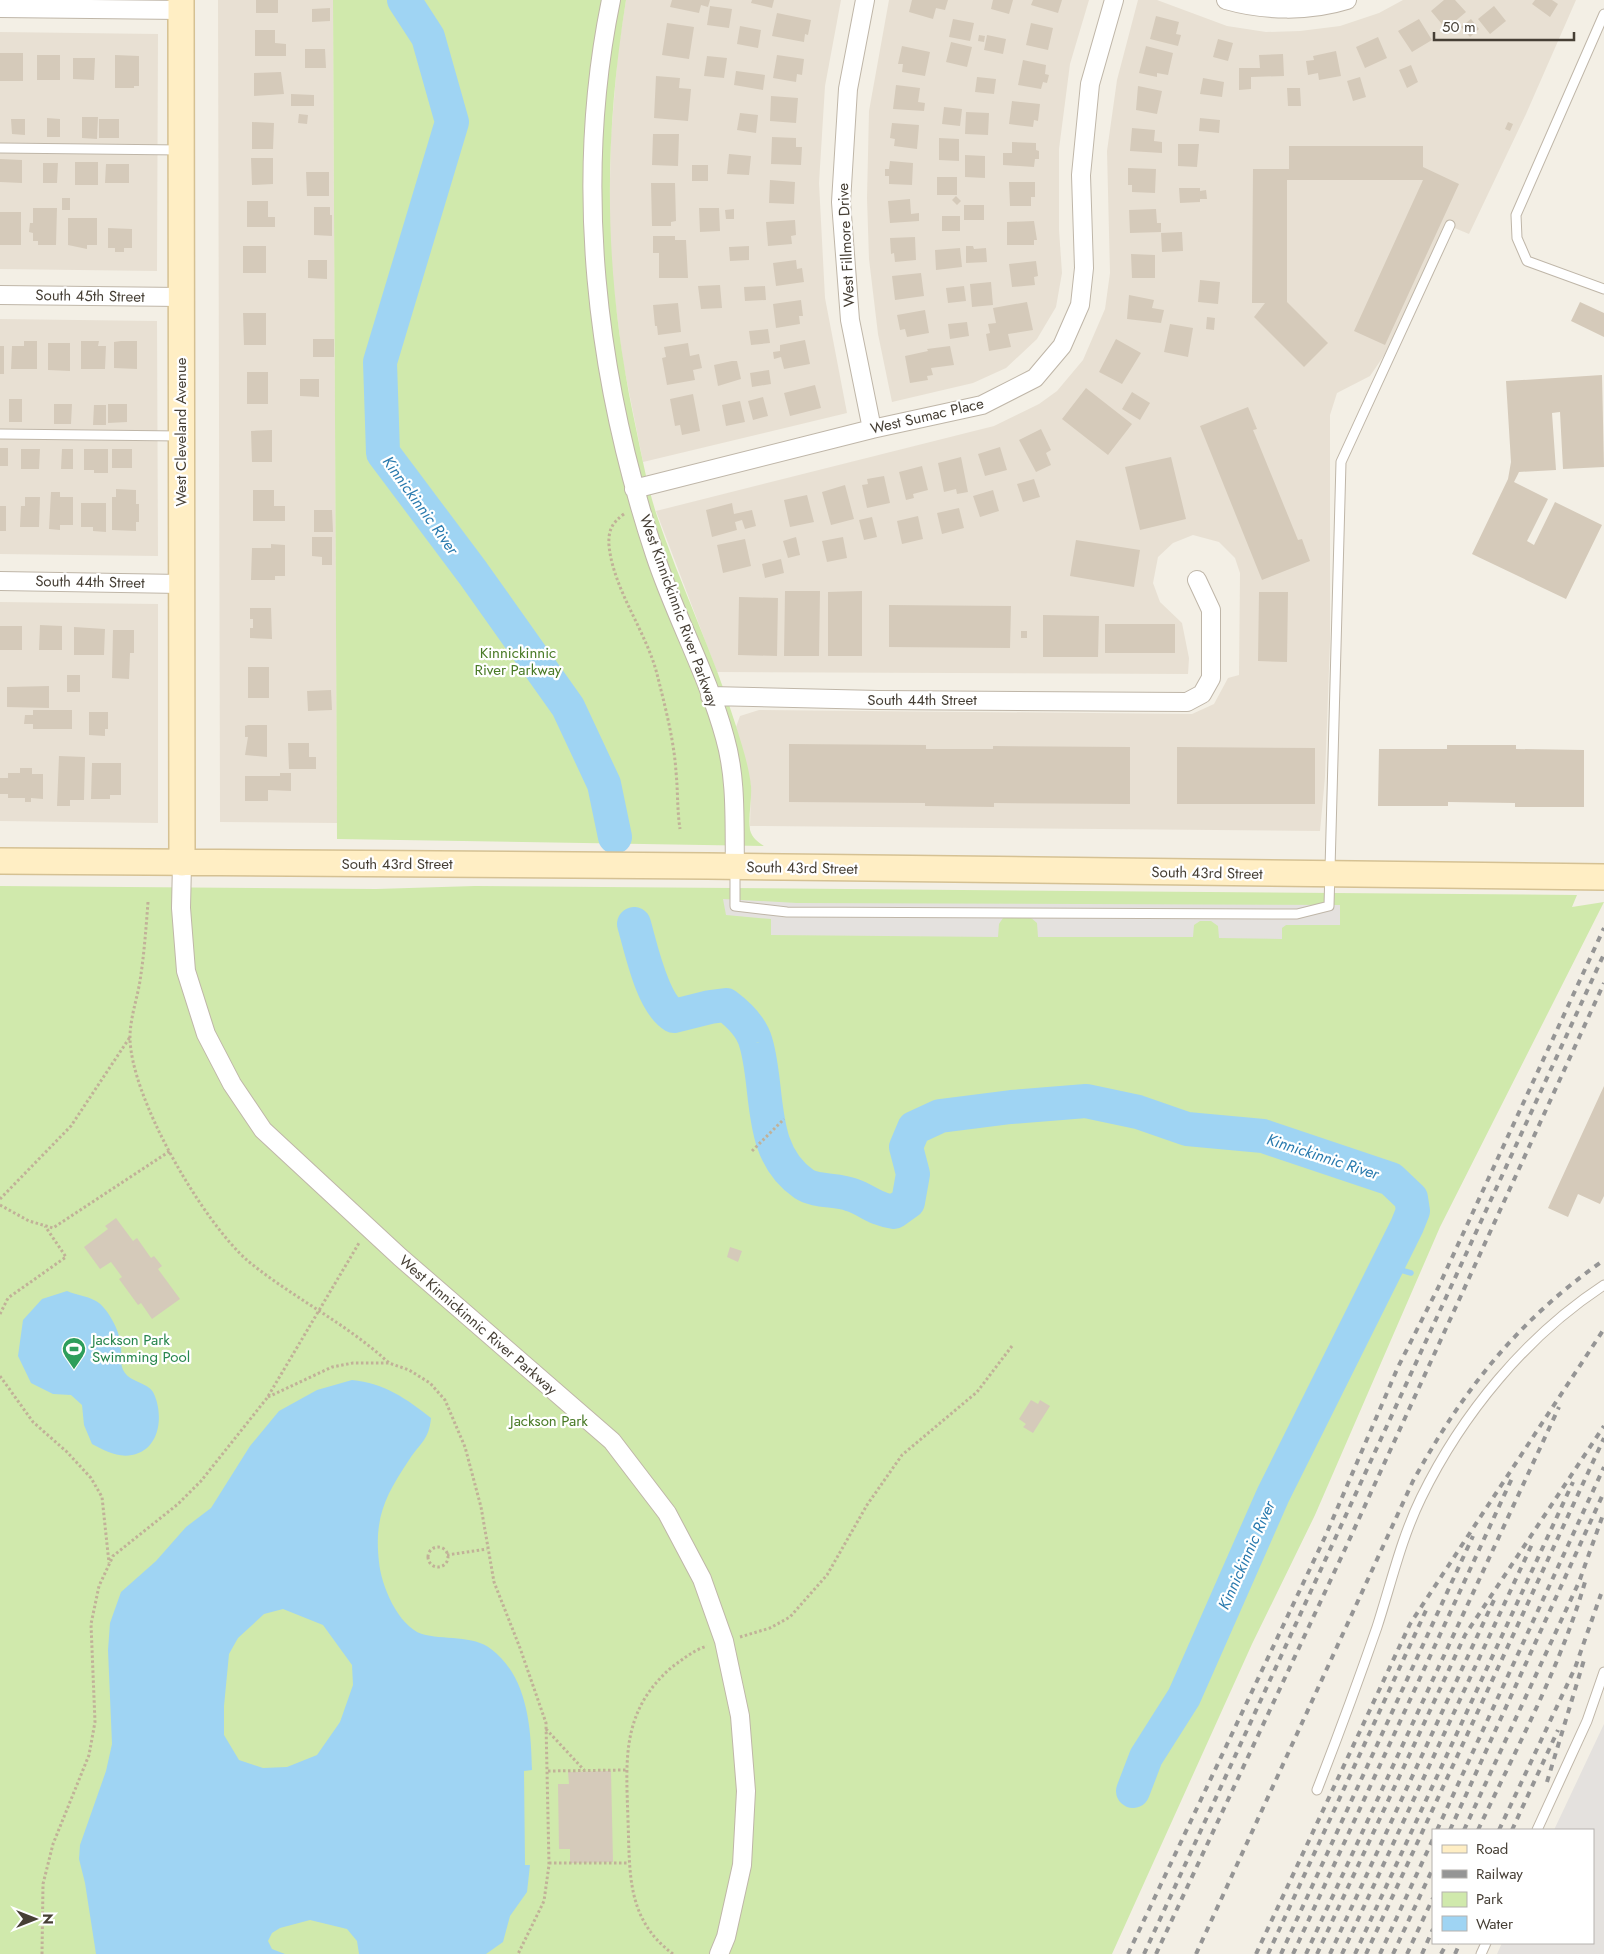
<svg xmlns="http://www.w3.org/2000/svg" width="1604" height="1954" font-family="Jost,sans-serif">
<rect width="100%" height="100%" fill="#f3efe5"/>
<!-- residential -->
<path fill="#e8e0d3" d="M218,0h115l4,823 -117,-1z
M626,0h215l-16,86 -6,97 6,115 22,115 -204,49 -20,-100 -10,-78 -4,-61 2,-87 7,-85z
M889,0h200l-19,64 -11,85v81l3,43 -6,34 -19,32 -31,29 -33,15 -81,19 -14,-68 -9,-75 -2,-61 2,-87z
M1138,0h19l70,26 39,6 34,-1 40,-5 39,-13 24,-13h173l-50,114 -57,120 -24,-10 -60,130 -15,22 -33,17 -7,22v226l-5,136 -5,54 -570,-5 1,-40 -15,-59 4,-11 19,-6 433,4 22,-10 14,-26 11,-3 1,-102 -5,-15 -16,-16 -26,-7 -20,8 -15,14 -5,26 7,19 22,21 7,35 -1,16 -471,-2 -61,-161 338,-85 45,-22 18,-13 26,-31 22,-51 5,-36 -3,-122 10,-71z
M0,32l158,2 -1,237 -157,-2z
M0,319l157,2 1,235 -158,-2z
M0,602l158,2v219l-158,-2z"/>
<!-- green -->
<path fill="#d0e9ac" d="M333,0h293c-23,144 -22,271 7,414 7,33 13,67 23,99 24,72 58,141 80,213 6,19 13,41 15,60 1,14 -3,30 -1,44 2,8 8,12 14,16l-427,-7z
M0,886l376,3 99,-3 1102,9 -5,12 32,-5 -164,325 -125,288 -63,129 -140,310h-1112z"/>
<!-- parking -->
<path fill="#e4e1de" d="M723,899l74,4 543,2v20h-54l-4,3v11l-63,-1 -1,-12 -7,-5h-11l-6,4 -1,12h-155l-1,-14 -7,-6 -27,1 -4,6 -1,13 -227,-2v-16l-45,-4z
M1604,1724v230h-107l5,-11h91v-113h-39z"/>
<!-- water -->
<path fill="#9fd4f3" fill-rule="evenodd" d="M67,1291c9,4 25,6 32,12 11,9 22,31 22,44 1,10 -2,18 4,26 6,9 23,10 28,19 11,21 8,58 -21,63 -15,3 -28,-5 -40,-11l-8,-19 -2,-20 -11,-10 -18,-1 -22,-11 -13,-27 5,-36 19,-21z
M352,1380c32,3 55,19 79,38 -2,22 -11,25 -22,42 -24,36 -35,58 -30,102 2,23 19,64 43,72 20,6 52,1 69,15 37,28 40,79 41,121l-8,1 1,94h5l-3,27 -17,24 -7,26 -17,12h-127l-2,-13 -10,-12 -37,-9 -30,8 -8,5 -4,8 4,8 13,5h-189l-11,-71 -6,-24 1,-14 26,-74 6,-27 -4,-94 2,-27 11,-31 35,-31 30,-34 25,-19 39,-62 29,-35 38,-21zM283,1609l40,16 29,40 1,20 -13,37 -23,33 -30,12 -24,1 -24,-8 -15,-25v-29l5,-52 9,-16 26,-24z"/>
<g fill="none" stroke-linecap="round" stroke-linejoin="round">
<!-- stream -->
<path stroke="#9fd4f3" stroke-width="5.5" d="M1387,1266l24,7"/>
<!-- river -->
<path stroke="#9fd4f3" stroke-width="34" d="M404,0l24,37 24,85 -72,240 3,91 90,120 95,134 36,77 11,53
M634,924c7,24 18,79 40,92l36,-9 16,-2c12,9 26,23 30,38 14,48 1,109 48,141 12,8 34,5 48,11 17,6 22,14 42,17l14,-10 5,-28 -7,-27 8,-19 26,-12 71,-9 75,-6 52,11 49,17 76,7 128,43 20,19 2,13 -6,15 -134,269 -89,202 -38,60 -13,34"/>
</g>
<!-- building -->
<path fill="#d5caba" d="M256,0h22v13h-22z
M672,0h38l-2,7 -7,-2 -2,8 -29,-6z
M752,0h22l-2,8 -21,-5z
M912,0h36l-3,10 -9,-2 -3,11 -24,-7z
M993,0h20l-4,14 -18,-5z
M1033,0h29l-4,13 -27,-8z
M1444,0h11l11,12 -20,17 -15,-18z
M1535,0h17l6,4 -8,13 -18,-13z
M710,6l22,3 -3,19 -22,-3z
M1494,6l12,15 -16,13 -12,-15z
M330,8v13l-18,1v-13z
M777,13l34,7 -3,15 -3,-1 -1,8 -32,-6z
M1156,16l23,6 -3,12 5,1 -3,11 -28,-7z
M953,19l21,4 -4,18 -21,-4z
M1419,19l13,21 -20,12 -14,-21z
M1471,19l8,10 -9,8 -9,-10z
M667,23l27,4 -5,32 -27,-4z
M1031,23l22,5 -5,22 -22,-5z
M740,26l21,4 -3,18 -21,-4z
M255,30h20v13l11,1v12h-31z
M979,35l6,1 -1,6 -6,-1z
M987,35l19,4 -3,15 -19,-4z
M1378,37l9,21 -22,10 -9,-21z
M1218,39l15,4 -5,18 -15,-4z
M951,42l21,5 -5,20 -21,-5z
M902,46l28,6 -5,24 -23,-4 1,-8h-5z
M1146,46l27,7 -5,22 -11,-2v4l-18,-4z
M305,49h20l1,19h-21z
M1336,51l5,25 -22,4 -1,-7 -10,2 -2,-14 8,-1 -1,-4z
M0,53h23v28h-23z
M1283,54l1,22 -33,1v12l-12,1v-22h21l-1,-13z
M37,55h23v25h-23z
M115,55l24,1v30h-5v2h-19z
M777,55l27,4 -2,16 -5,-1 -1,8 -23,-4z
M707,56l20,2 -3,20 -20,-2z
M73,58h22l-1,22 -21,-1z
M1023,60l23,5 -1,9 4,1 -2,8 -4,-1 -2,7 -23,-4z
M1411,65l7,17 -11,6 -8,-18z
M736,71l29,4 -2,15 -29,-5z
M281,72l3,22 -30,2v-23z
M656,76l24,2 -1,10 12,1 -3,32 -34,-3z
M977,77l19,2 -2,15 -19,-2z
M1360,77l6,20 -13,4 -6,-20z
M1203,78l21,4 -2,15 -22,-3z
M896,85l24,3 -2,14 7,1 -1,8 -31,-2z
M1138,86l24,5 -5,23 -21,-4z
M1287,88h13l1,18h-13z
M291,94l23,1v11h-23z
M771,96l27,2 -2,25 -26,-2z
M1012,101l28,3 -2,17 -4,-1 -1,7 -24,-3z
M944,107l18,2 -2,17 -18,-2z
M966,112l23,1 -1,22 -23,-1z
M740,113l18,2 -2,18 -19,-3z
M299,114l9,1 -1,9 -9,-1z
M82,117h16l-1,22 -15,-1z
M47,118l13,1v18h-13z
M1200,118l20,2 -1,13 -20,-2z
M11,119h14v16l-13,-1z
M99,119h20v19h-20z
M252,122l22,1 -1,26h-21z
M1508,122l5,2 -3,7 -5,-2z
M892,123l27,2 -2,24 -23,-3 1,-7 -5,-1z
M1132,128l23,2 -1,11 8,1v11l-32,-2z
M653,134h26l-1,32 -26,-1z
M772,137l24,1v9h6l-1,18 -30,-1z
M939,138l20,1v22l-20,-1z
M1012,142l24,1v7l3,1v8h-4l-1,8 -31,-2v-12h9z
M1178,144h21l-2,23 -19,-1z
M1289,146h134v21l36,17 -74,161 -31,-14 69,-151h-136v122l41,41 -24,24 -50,-50 11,-14h-13l1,-134h36z
M729,154l22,2 -2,19 -22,-1z
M965,155l20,1v22l-20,-1z
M251,158h22v26l-21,1z
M0,159l22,1v23l-22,-1z
M890,161l23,2 -1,22 -23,-1v-8h-4v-7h4z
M75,162h23v23h-23z
M43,163h15l-1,20h-14z
M106,164h23v19h-24z
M692,165h16v16h-16z
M1128,168l28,1 -1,24 -23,-1v-7h-4z
M306,172h23v24h-22z
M937,177h20v18h-20z
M770,180l25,2 -1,22 -25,-1z
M1009,182h26v15h-4v9h-21z
M651,183h24l1,38 -5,1v4h-19z
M1179,188h21v3l6,-1 1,9h-7v3l-20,1z
M956,196l5,5 -4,4 -5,-5z
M62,198h8v12h-8z
M910,199l1,15 8,-1v8l-29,2 -2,-22z
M247,201h21v16h7v10h-28z
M964,205h20v15h-20z
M314,207h16v8h2v21l-18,-1z
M33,208h24l-1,37h-18v-4h-5v-8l-4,-1 1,-9h3z
M699,208h20l1,23 -20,1z
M734,209v10h-8l-1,-9z
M1156,209l1,14h4v9l-31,1 -1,-23z
M0,212h21v33h-21z
M942,216h18v15h-18z
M68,218h29v27h-10v4l-19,-4z
M795,220l1,15 -5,1 1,8 -24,2 -2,-24z
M1034,221l3,19h-3v5h-27v-23z
M108,228l24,1v19h-8v4h-9v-4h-7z
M1182,232l1,19 -21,1 -1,-19z
M653,236h22v4h11l2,38h-29v-25h-6z
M915,237l1,23 -21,2 -1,-9 -3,1 -1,-16z
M243,246h23v27h-23z
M749,246v14l-19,1 -1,-14z
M966,246h7l1,3 12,-1 1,14 -21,1z
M960,248l2,19 -26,3 -1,-20z
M1131,254l24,1v23h-23z
M308,260h19v19l-19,-1z
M796,260l1,9 5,-1 2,14 -28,4 -3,-23z
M1036,261l2,15 -4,1 1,8 -23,2 -3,-23z
M921,273l3,23 -29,4 -3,-24z
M1200,280l20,2 -2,22 -20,-2z
M991,282l2,23 -21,2 -2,-23z
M720,285l2,23 -21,1 -3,-23z
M765,286l1,14 -21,1 -1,-14z
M964,286l2,15 -18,2 -2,-15z
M1129,295l25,5 -2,8 12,2 -3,13 -34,-4z
M801,300l2,16h-4l1,8 -24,4 -3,-24z
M1027,302l6,28 -25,4 3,13 -22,4 -3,-17 4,-1 -2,-9 8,-1 -3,-15z
M1580,302l24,11v24l-33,-16z
M678,303l3,29 -23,3 -1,-9h-2l-2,-21z
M925,310l4,23 -22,4 -2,-8 -5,1 -3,-15z
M243,313h23v32h-22z
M1207,317l8,1 -1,12 -8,-1z
M967,322l2,14 -19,3 -2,-15z
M1170,324l23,4 -5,29 -24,-5z
M768,329l2,14 -19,2 -2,-14z
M313,339h21v18h-21z
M1116,339l25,14 -19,31 -23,-12z
M805,340l5,24 -26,5 -3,-12 -7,2 -1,-7 7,-1v-6z
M24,341h13v28h-26l1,-23h12z
M81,341h18l-1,5h8l-1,23h-24z
M121,341h16v28l-23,-1v-26z
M48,343h22v28l-22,-1z
M688,343l2,13 9,-2 3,14 -9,2 2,10 -28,5 -5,-27 4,-1 -2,-10z
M0,346h4v28h-4z
M950,346l4,19 -23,3 2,7 -6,1 1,4 -18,3 -5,-27 23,-5 -1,-2z
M732,361h5l4,18 -23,7 -4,-21z
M769,370l2,14 -19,3 -2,-14z
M247,372h21v32h-21z
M1602,375l2,92 -41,2 -3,-57 -8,1 4,57 -37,2 -5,10 34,17 -21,42 7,4 21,-43 47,23 -36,74 -94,-45 36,-75 3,-17 -5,-81z
M300,379h19v18l-19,-1z
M815,385l6,23 -31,8 -6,-23z
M1086,388l46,36 -24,31 -46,-36z
M1132,392l18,11 -10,17 -18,-11z
M693,394l7,37 -18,4 -2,-10 -5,1 -5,-27z
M763,397l5,19 -15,4 -5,-19z
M9,399h13v23h-13z
M740,401l5,21 -19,4 -4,-21z
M54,404h18l-1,20h-17z
M108,404h19v18l-19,1z
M94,405h12v20h-13z
M1248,407l9,22 -4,1 45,110 4,-1 8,22 -48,19 -62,-154z
M1041,429l10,21 -5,3 5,12 -15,7 -17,-32z
M272,430v32h-20l-1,-31z
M1000,447l7,23 -22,6 -7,-22z
M0,448h8v18h-8z
M21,449h19l-1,20h-18z
M62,449h11v20h-12z
M84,449h24v24h-14v-3h-10z
M112,449h20v19h-20z
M961,457l7,35 -11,2 -1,-5 -12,3 -6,-29z
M1171,457l15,62 -46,11 -15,-63z
M922,466l6,24 -15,4 1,4 -8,2 -7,-28z
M884,476l6,27 -23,5 -5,-23 6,-1 -1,-5z
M1034,479l6,18 -17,5 -6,-18z
M845,485l9,34 -23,6 -9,-33z
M116,489l20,1v14h3v18h-3v9l-24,-1v-33h4z
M253,490h21v16h11v15h-32z
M993,490l6,21 -19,6 -7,-21z
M51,492h9v5h13v28h-13v5l-11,-1z
M807,495l7,27 -24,5 -6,-27z
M25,497h15l-1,30h-19l1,-21h4z
M81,503h25v29l-13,-1v-4h-12z
M732,503l2,11 18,-4 4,16 -11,3 -3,-9 -7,2 2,8 -25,7 -6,-27z
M0,506h6v25h-6z
M959,508l5,20 -22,6 -5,-21z
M314,510h18l1,22h-19z
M918,516l5,23 -21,5 -5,-23z
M872,517l5,20 -13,3 -5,-20z
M312,537h20v28h-10v-8l-10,-1z
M796,537l4,18 -12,3 -5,-17z
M843,537l4,21 -20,4 -5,-21z
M745,539l6,27 -28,7 -6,-28z
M1076,540l64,10 -6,37 -64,-11z
M271,544l14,1v31h-10v4h-24l1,-32h19z
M781,559l3,14 -19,5 -3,-14z
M785,591h35l-1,65h-35z
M862,591v65h-34v-64z
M1259,592h29l-1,70 -29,-1z
M739,597l39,1 -1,58 -39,-1z
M889,605l122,1 -1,42 -121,-1z
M250,608h21l1,31 -22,-1v-10h3v-9h-3z
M1043,615l56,1 -1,41h-55z
M1105,624h70v29h-70z
M40,625l22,1v24h-23z
M0,626h22v24h-22z
M74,627l31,2 -1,26h-30z
M113,630h21v23h-4l-1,26 -17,-1z
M1021,631h6v7h-6z
M248,667h21v31h-21z
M67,675h13v17h-13z
M49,686v22l-42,-1v-20z
M331,690l1,20 -24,1 -1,-20z
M33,710h39v19h-39v-5h-9l1,-9h8z
M89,712h19v17h-3v7l-16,-1z
M248,725h19v32l-22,-2 3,-18h-3v-11z
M288,743h21v14h7v12h-27z
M789,744l137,1v4h67v-3l137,1v57l-136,-1v4l-69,-1v-3l-136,-1z
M1447,745h69v4l68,1v57h-69v-4l-67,-1v4h-70l1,-57h68z
M1177,747l138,1v56h-138z
M59,756l26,1 -1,43h-14v6h-13z
M92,763h29v32h-11v4h-19z
M20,768h12v6h11v25l-12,-1v4h-6v-4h-17v-4h-8v-16h8v-5h12z
M280,773h11v18l-23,-1v11h-23v-25h35z
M1604,1086v110l-4,8 -22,-10 -10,23 -20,-9z
M116,1218l17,23 4,-3 14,20 3,-2 8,10 -4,3 22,30 -28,20 -11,-16 -3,2 -19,-26 3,-2 -11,-15 -11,7 -16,-22 24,-18 -3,-3z
M730,1247l12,4 -4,11 -11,-5z
M1031,1400l7,4 2,-4 10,6 -17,27 -10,-6 3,-3 -7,-5z
M611,1771l2,91 -43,1v-14h-11l-1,-65h11l-1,-12z"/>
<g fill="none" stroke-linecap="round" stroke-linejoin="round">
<!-- lane casing -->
<g stroke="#bfb6a8" stroke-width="11">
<path id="lane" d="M1604,14l-88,201 1,23 10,23 77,28
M0,148l181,2
M0,434l180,2
M735,867v39l52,6 510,2 32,-8 12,-444 109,-237
M1317,1790c21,-54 41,-108 60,-163 14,-43 24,-88 44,-129 41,-84 105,-162 183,-213
M1537,1830l50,-109 17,-49
M1481,1954l5,-11"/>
</g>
<!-- street casing -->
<g stroke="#bfb6a8" stroke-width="20">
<path id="street" d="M611,0c-38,184 -15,377 44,555 20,61 53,120 70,183 12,42 9,86 10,129
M865,0l-17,89 -7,113 9,118 22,109
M1226,0c38,11 83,12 121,0
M0,8l181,2
M0,295l181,2
M634,489l238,-60 110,-24 53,-27 27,-32 18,-41 4,-37 -3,-93 9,-91 24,-84
M0,581l181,3
M710,696l168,4 309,2 15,-8 9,-16v-68l-14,-30
M182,863l-1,45 5,63 20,63 26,50 31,46 137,127 212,184 55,72 35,66 22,62 16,75 6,75 -4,74 -16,72 -7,17"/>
</g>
<!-- secondary casing -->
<g stroke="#d5c193" stroke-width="28">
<path id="secondary" d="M181,0l1,863
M0,861l707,5 897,11"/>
</g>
<!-- path -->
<path stroke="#c1b198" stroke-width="3" stroke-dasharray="2.5 2.5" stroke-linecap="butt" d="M624,514c-12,9 -16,16 -15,32 5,45 37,85 48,128 8,32 17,66 19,98 2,19 1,37 4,57
M148,902c-2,27 -4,53 -8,79 -3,18 -10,38 -10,56 0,60 73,185 118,224 45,37 98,62 141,102
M752,1151l32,-32
M0,1199l71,-73 59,-89
M0,1205l29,16 24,7 117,-77
M0,1314l8,-16 58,-41 -21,-31
M0,1376l33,46 34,30 24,26 11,19 7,66
M268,1397l64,-30 21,-4h36l20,7 21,13 15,17 20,47 16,60 13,75 26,66 26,75 3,142 -5,36 -26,53
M428 1557a10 10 0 1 1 20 0a10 10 0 1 1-20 0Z
M447,1555l40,-6
M740,1637l30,-9 20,-11 37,-42 40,-70 35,-50 75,-63 35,-46
M546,1729l38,41
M548,1771l78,-1
M549,1863h80
M42,1954l1,-70 10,-40 36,-89 6,-33 -4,-98 8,-38 14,-30 65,-52 23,-23 66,-83 92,-155
M673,1954c-47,-35 -43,-81 -45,-134 -2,-61 -7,-109 44,-153 11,-8 22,-17 35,-21"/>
<!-- lane -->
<use href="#lane" stroke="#fff" stroke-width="9"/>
<!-- street -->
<use href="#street" stroke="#fff" stroke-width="18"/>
<!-- secondary -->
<use href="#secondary" stroke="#ffeec4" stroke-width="25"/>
<!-- rail -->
<path stroke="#959595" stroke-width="4" stroke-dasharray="6 6" stroke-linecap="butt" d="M1547,1782l37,-122
M1437,1830l167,-363
M1450,1830l154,-338
M1464,1830l115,-248 25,-70
M1478,1830c38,-81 82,-162 107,-248
M1499,1830l76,-162 26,-74
M1512,1830l46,-100
M1128,1954l197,-417 73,-170 40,-79 166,-360
M1144,1954l460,-1000
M1156,1954l190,-407 258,-564
M1196,1954l217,-473c51,-92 104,-160 191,-221
M1256,1954l154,-330 194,-295
M1268,1954l160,-348
M1281,1954l192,-418
M1293,1954l220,-478
M1306,1954l253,-547
M1317,1954l148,-319 139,-209
M1330,1954l164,-354
M1342,1954l191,-412
M1355,1954l218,-472
M1366,1954l238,-516
M1380,1954l53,-115
M1393,1954l40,-86
M1407,1954l26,-56
M1422,1954l11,-25
M1441,1954l6,-11
M1455,1954l5,-11"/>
</g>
<!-- icons -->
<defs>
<g id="stadium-pin" transform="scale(1.25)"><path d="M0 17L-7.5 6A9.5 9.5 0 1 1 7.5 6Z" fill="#2e9e5b" stroke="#fff"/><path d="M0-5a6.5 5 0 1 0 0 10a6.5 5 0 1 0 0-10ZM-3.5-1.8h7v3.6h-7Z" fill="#fff"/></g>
</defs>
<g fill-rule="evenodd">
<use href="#stadium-pin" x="74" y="1349"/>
</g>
<g text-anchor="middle" stroke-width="4.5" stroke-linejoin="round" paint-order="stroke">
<!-- street labels -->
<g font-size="15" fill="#463f35" stroke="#fff">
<text transform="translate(846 245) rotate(-93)" y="5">West Fillmore Drive</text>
<text transform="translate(90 296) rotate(1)" y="5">South 45th Street</text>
<text transform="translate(927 416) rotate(-13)" y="5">West Sumac Place</text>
<text transform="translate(181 432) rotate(-90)" y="5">West Cleveland Avenue</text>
<text transform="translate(90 582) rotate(1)" y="5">South 44th Street</text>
<text transform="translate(679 611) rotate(70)" y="5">West Kinnickinnic River Parkway</text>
<text x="922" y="705">South 44th Street</text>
<text x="397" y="869">South 43rd Street</text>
<text transform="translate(802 868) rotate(1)" y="5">South 43rd Street</text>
<text transform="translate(1207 873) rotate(1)" y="5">South 43rd Street</text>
<text transform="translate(478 1325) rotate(41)" y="5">West Kinnickinnic River Parkway</text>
</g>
<!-- park labels -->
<g font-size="15" fill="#497a26" stroke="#fff">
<text x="518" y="658">Kinnickinnic<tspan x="518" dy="17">River Parkway</tspan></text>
<text x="549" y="1426">Jackson Park</text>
</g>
<!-- leisure labels -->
<g font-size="15" fill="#27864d" stroke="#fff" text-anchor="start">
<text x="92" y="1345">Jackson Park<tspan x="92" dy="17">Swimming Pool</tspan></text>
</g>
<!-- water labels -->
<g font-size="16" font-style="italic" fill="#297aae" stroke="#fff">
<text transform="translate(421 505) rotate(54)" y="6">Kinnickinnic River</text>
<text transform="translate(1323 1156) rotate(18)" y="6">Kinnickinnic River</text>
<text transform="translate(1246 1555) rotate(-66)" y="6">Kinnickinnic River</text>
</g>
</g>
<!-- legend -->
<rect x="1432" y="1829" width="162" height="115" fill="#ffffff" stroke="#b5b2ae"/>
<rect x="1442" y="1845" width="25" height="8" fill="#ffeec4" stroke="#b5b2ae"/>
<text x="1476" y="1854" font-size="15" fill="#463f35">Road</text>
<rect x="1442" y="1870" width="25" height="8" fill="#959595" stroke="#b5b2ae"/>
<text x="1476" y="1879" font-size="15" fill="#463f35">Railway</text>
<rect x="1442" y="1892" width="25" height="15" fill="#d0e9ac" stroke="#b5b2ae"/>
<text x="1476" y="1904" font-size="15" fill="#463f35">Park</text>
<rect x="1442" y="1916" width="25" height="15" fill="#9fd4f3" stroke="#b5b2ae"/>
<text x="1476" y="1929" font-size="15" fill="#463f35">Water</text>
<!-- north arrow -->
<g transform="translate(35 1919) rotate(90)" stroke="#ffffff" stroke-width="4" paint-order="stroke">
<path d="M0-4L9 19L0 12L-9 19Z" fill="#463f35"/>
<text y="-8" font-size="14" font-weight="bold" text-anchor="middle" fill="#463f35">N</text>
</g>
<!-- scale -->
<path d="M1434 32v8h140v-8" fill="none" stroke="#463f35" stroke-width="2.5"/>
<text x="1442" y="32" font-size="15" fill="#463f35" stroke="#ffffff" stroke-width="4" paint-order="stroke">50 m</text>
</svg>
